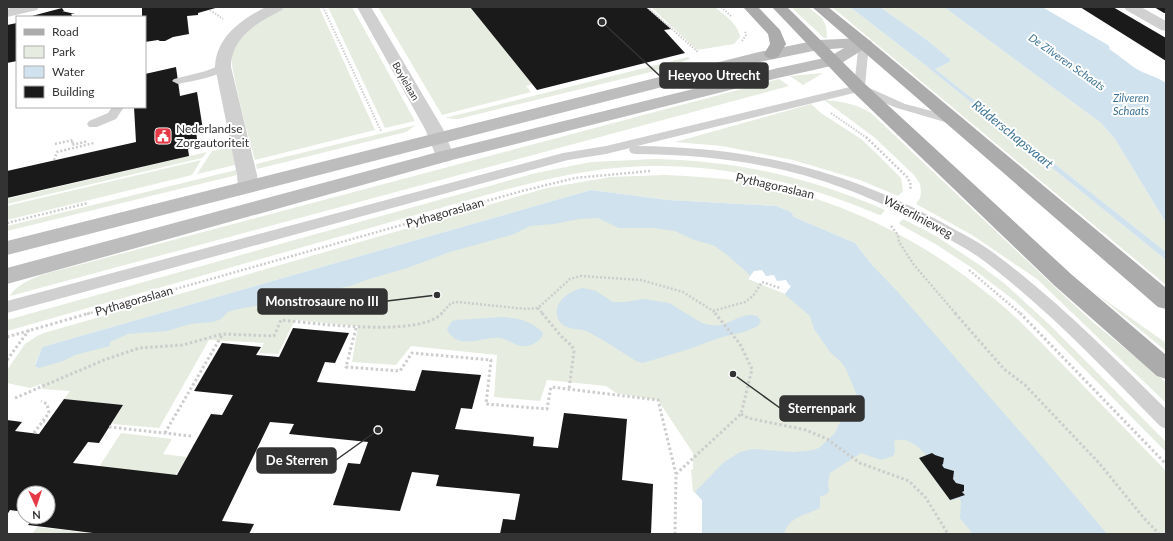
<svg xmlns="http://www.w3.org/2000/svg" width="1173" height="541" font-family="Lato,sans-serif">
<rect width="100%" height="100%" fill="#fff"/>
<!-- green -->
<path fill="#e6ecdf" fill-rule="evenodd" d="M286,7h33l56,123 -120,30c-7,-25 -14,-50 -19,-75 -2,-10 -5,-20 -4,-30 5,-24 34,-40 54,-48z
M328,7h24l63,114 -30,7z
M378,7h92l62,77 -6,2 5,6 -89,23z
M651,7h64c10,9 23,16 25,30l-6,7 -37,6z
M791,7h17l14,11 4,8 1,12h-3z
M832,7h18l75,58 241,195v25z
M880,7h64l157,116 14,16 51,84v29l-231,-183 15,-7v-3l-23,-19z
M688,57l2,2 -35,12 -197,48 -13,-1z
M823,73l-20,12 -13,-9z
M779,79l10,7 -779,210c5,-10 21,-17 31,-21z
M824,100c16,1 33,4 47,13l187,177 36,33 72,59v21l-129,-124 -65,-44 -56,-31 4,-6 1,-6 -1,-8 -6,-9 -39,-37z
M811,104l10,9 40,26 13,12 27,27 2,13 -5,5 -38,-16 -67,-20 -71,-14 -47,-4z
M416,125l-10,7 -149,37 -1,-5z
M232,147l3,18 -38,9 15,-23z
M207,152l-5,6 -195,46v-5z
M655,159c84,2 153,18 230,51l-4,5h-2c-90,-39 -190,-59 -288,-44 -33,5 -65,13 -98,22l-486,138v-11l529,-147 55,-11z
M201,160l-9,15 -185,45v-14z
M236,170l1,5 -230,56v-5z
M665,175c28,1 55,3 82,7 88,14 173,56 241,112 29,22 53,49 79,75 33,34 66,68 99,102v63h-452l-12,-34 -9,-9 -2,-21 2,-1v-16l-35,-53 -42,-7 -10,-7 -59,-6 -7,21 -46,-4 3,-42 -86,-9 -15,19 -44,-3 6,-36 -63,-6 -17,34 -19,-1 5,-10 -55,-3 -50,88 -47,-4 11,-19 -59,-6 6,-8 -28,-2 -1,-5 -11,4 -23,-5v-13l18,-26 12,-8 7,-3 503,-145 63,-11zM591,190l77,10 108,6 15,6 3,5 61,26 18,23 -280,-57 -439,115 -108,33 -11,8 7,-18z
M903,219l33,17 45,30 23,17 48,44 114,115v10l-125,-127 -26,-24 -43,-33 -35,-23 -36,-20 -2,-2z
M1094,292l72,51v8z
M121,433l51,6 -9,15 24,3 -11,18 -77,-8z
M37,527l62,7h-67z"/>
<!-- water -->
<path fill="#cfe2ee" d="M850,7h30l47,33 23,19v3l-15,7 231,183v8l-241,-195z
M944,7h98l66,38 2,3 -1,1c9,6 19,14 26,19 9,6 21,8 31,15v140l-51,-84 -14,-16z
M591,190l77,10 108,6 15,6 3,5 61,26 18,23 24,25 147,168 63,75h-134l-13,-16 1,-16 -2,-4 -8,3 -32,-43 7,-3c-8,-9 -19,-19 -32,-14l1,10 -2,5 -12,4 -20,-7 -31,20 -2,9 1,9 -2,3 -7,3v11c-14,7 -32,9 -36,26h-82v-34l-7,-8 28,-29 17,-11 13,-3 41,3 19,-2 6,-2 16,-15 6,-13 10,-6 5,-16v-5l-10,-24 -5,-7 -11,-10 -16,-23 -4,-13 -27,-23 -35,-14 2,-4 -24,-21 -13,-9 -19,-5 -19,-9 -22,-3h-34l-21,-10 -19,1 -25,5 -24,2 -16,8 -64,18 -40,15 -44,13 -16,6 -10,2 -16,1 -13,6 -77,15 -6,2 -7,7 -8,3 -23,2 -23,7 -39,3 -18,8v4l-35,9 -12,6 -24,7 -4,-2 7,-19z
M583,288l13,3 17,11h12l19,-3 25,4 33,20c6,2 13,3 19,2 12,-3 23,-13 36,-9l4,5 -3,5 -11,5 -28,7 -30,11 -46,14 -7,-2c-16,-10 -33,-22 -50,-30 -8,-3 -21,-1 -26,-9 -11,-16 7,-31 23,-34z
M502,317c15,1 31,4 41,16 -1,9 -14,14 -22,13 -7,-1 -13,-7 -21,-8 -16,-2 -43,14 -53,-9l5,-8 5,-1z"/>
<!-- pier -->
<path fill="#fff" d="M762,270l4,6 8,-1 3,6 9,-1 3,5 2,1 -6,8 -37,-15 6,-8z"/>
<!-- building -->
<path fill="#1a1a1a" d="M142,7h77l-21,6v2l-11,1 2,18 -16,3 -8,4h-5l-2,-1 -13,2v-25h-3z
M470,7h176l25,22 -7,1 21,23 -148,37z
M1080,7h33l53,31v23z
M1154,7h12v6h-2z
M62,8l2,3h-2l13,3h-4l2,3h-45z
M17,23v38l-10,2v-38z
M176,67l4,29 17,-4 6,38 -7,1 2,16 -10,2 1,7 -182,42v-27l129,-29 -2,-35h11v-33z
M293,328l56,5 -14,30 -10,-1 -8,20 98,9 7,-21 59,5 -9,34 -11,-1 -6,21 79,8 -1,9 25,2 6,-35 63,6 -5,61 31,4 -2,50h-151l3,-15 12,1 5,-26 -84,-8 3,-11 -27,-3 -12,39 -67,-6 15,-42 12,1 8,-22 -79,-8 5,-10 -24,-2 -48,99 32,3 -5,10h-148l-73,-9 6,-8h14v-24h-24v19l-14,-2 -3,5v-95l15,2 -7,9 24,3 25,-35 59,6 -24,38 -11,-1 -15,21 104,12 34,-61 11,1 11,-20 -39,-4 28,-48 39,4 -5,8 23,2z
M932,453l3,2 9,3 -1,6 -1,1 2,3 10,3 -1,8 3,4 8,2v6l-2,1 3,3 -15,5 -31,-42z"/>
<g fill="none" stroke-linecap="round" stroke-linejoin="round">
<!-- path-far2 -->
<path stroke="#cdcdcd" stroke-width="2" stroke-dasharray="1.5 1.5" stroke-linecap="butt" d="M323,7l58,124
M647,7l51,45
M721,7l10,9
M210,10l13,9
M742,41l4,-6 -1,-4
M831,113l36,25"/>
<!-- path-far1 -->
<path stroke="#cdcdcd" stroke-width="2.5" stroke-dasharray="2 2" stroke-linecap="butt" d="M866,137l41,40 4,8 -1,5
M55,144l18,-4 -1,5 16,-4
M54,160l3,-8 37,-9
M7,223l81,-20
M891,226l7,9 1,7 15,23 42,49
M969,270l52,44
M538,308l5,6
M713,311l32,-9 8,-6 9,-14 18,6
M87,314l435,-123 53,-13 75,-7
M441,314l10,-11 7,-1 68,7 12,-1 32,-29 11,-3 60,4 42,12 30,19 3,3"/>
<!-- path -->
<path stroke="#cdcdcd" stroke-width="3" stroke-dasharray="2.5 2.5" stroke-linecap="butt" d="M542,313l19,23 11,10 2,5 -5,38
M955,313l49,56 21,16 74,78 44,54 16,17
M1020,313l146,151
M356,328l-10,39 54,4 12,-18 79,7 -5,44 61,5 4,-22 107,13 18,74 -1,60
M7,337l83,-24
M7,360l22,-30
M15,398l89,-38 35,-12 44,-3 39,-11 52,2 7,-16c32,3 140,18 161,-7
M741,414l7,4 58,12 21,9 33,24 49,18 17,17 22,36
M43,421h5
M109,427l82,9
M34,433l15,-20 -2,-9 -6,-3
M165,433l57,-98
M676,474l65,-60 11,-45 -12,-25 -25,-31"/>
<!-- lane -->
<path fill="#d0d0d0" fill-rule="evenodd" d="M864,40l5,3 -4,43 40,18 54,14 2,3 -2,3 -4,1 -58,-17 -39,-16 -221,54c111,1 208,23 306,77 16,9 33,17 48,28 63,46 119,103 175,158v20l-6,-3c-57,-58 -114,-119 -180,-168 -15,-11 -32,-19 -48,-28 -97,-56 -186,-75 -297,-76l-4,-1 -2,-3 1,-2 -24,6 -38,6 -561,153v-12l556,-148 43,-7 248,-60 5,-43z
M223,64l4,1 1,2c-7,10 -37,14 -50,17l-6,-3 2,-2 32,-8z
M112,107h12l-8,12 -19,8h-8l-2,-3 2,-3 19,-8z"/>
<!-- street -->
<path fill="#d0d0d0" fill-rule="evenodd" d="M14,7h25l-2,3 -30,7v-8z
M266,7h18l-2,3c-24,12 -51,27 -51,57l26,108 1,12 -3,4 -7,2 -7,-2 -3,-4 -1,-12 -22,-108c1,-30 27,-48 51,-60z
M357,7h14l72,122 11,27 -2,4 -7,2 -7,-2 -2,-4 -11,-27z
M1124,7h17l25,14v10l-5,-1 -35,-20z"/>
<!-- secondary -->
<path fill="#bdbdbd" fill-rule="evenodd" d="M864,38l5,2 3,3 -3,3 -29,18 -62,14 -326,82 -445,124v-16l431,-116 340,-84 51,-11 15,-9 -26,2 -58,12 -753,193v-14l752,-189 59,-12z"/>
<!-- primary -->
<path fill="#ababab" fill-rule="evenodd" d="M743,7h15l22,23 6,14 -8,13 -6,2 -6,-2 -2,-3 6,-10 -2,-10z
M772,7h15l78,77 206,190 95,81v24l-9,-3 -102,-90 -202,-194z
M812,7h16l41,33 297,248v21l-8,-2z"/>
</g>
<!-- icons -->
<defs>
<g id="civic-square" transform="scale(0.9)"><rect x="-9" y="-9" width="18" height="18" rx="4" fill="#e63946" stroke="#fff"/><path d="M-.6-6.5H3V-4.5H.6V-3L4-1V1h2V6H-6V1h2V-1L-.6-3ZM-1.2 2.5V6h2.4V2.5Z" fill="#fff"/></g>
</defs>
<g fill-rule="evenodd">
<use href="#civic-square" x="163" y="136"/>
</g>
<g text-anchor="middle" stroke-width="4" stroke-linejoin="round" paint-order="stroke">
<!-- far-street labels -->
<g font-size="10" fill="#333" stroke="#fff">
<text transform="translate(406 81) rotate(60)" y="4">Boylelaan</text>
</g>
<!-- far-water labels -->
<g font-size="11" font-style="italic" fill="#3f7597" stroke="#fff">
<text transform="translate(1067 62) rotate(35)" y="4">De Zilveren Schaats</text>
<text x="1131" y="102">Zilveren<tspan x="1131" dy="13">Schaats</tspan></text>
</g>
<!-- poi labels -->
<g font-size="12" fill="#333" stroke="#fff" text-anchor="start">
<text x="176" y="133">Nederlandse<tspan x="176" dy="14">Zorgautoriteit</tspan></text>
</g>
<!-- street labels -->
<g font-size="12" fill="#333" stroke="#fff">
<text transform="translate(775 186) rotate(13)" y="4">Pythagoraslaan</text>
<text transform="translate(445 213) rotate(-16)" y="4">Pythagoraslaan</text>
<text transform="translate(918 217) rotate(28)" y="4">Waterlinieweg</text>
<text transform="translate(134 301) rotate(-16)" y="4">Pythagoraslaan</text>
</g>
<!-- water labels -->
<g font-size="13" font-style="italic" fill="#3f7597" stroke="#fff">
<text transform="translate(1013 134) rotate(39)" y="5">Ridderschapsvaart</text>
</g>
</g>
<!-- callouts -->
<path fill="none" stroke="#333" stroke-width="1.5" d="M602 22L660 76M437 295L387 301M733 374L780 408M378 430L336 460"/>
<g fill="#333" stroke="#fff" stroke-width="1.5">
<circle cx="602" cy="22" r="4"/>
<circle cx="437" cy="295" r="4"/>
<circle cx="733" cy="374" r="4"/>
<circle cx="378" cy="430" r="4"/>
</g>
<g fill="#333" stroke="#333" stroke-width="1.5">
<rect x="660" y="63" width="108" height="25" rx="4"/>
<rect x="258" y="289" width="129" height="25" rx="4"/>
<rect x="780" y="396" width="84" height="25" rx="4"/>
<rect x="257" y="448" width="79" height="25" rx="4"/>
</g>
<g font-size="13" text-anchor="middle" font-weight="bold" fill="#fff">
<text x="714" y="80">Heeyoo Utrecht</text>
<text x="322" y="306">Monstrosaure no III</text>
<text x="822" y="413">Sterrenpark</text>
<text x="297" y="465">De Sterren</text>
</g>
<!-- border -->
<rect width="1173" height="541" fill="none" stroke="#333333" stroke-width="16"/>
<!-- legend -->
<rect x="16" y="16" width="130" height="92" fill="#ffffff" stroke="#adadad"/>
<rect x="24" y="29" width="20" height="6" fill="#ababab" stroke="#adadad"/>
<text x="52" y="36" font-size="12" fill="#333333">Road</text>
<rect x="24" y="46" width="20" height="12" fill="#e6ecdf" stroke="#adadad"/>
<text x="52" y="56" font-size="12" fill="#333333">Park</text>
<rect x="24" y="66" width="20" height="12" fill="#cfe2ee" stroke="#adadad"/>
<text x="52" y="76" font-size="12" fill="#333333">Water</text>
<rect x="24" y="86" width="20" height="12" fill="#1a1a1a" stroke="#adadad"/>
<text x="52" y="96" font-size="12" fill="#333333">Building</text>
<!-- north arrow -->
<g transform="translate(36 505) rotate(177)"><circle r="19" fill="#ffffff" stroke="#adadad"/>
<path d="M0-3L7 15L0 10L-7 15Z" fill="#e63946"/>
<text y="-6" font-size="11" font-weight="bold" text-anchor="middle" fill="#333333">N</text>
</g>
</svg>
